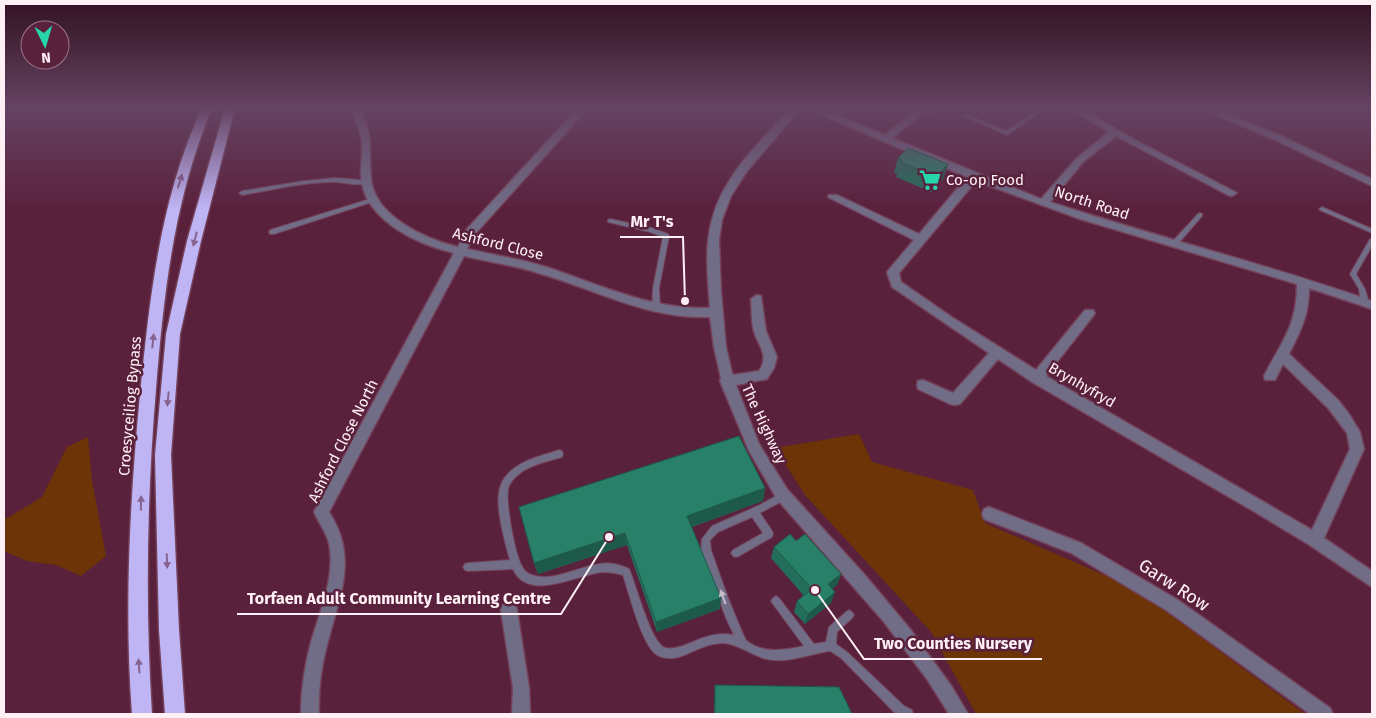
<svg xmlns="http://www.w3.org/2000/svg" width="1376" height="718" font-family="'Fira Sans',sans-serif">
<rect width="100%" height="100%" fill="#5a213d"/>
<!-- green -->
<path fill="#6c3407" d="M859,434l13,28 101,28 12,33 149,65 171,126h-329l-45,-82 -126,-137 -30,-47z
M88,437l4,43 14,76 -25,20 -25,-11 -29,-4 -23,-10v-31l38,-23 25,-50z"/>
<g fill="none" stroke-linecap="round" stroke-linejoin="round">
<!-- lane casing -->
<g stroke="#74425a" stroke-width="2">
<path id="lane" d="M1040,108h6l-39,27 -44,-19 3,-2 2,1 38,16z
M334,178c11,1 25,0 34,5 -6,4 -25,-1 -34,-1 -31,0 -62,8 -92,13l-3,-2 3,-2 62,-10z
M373,198l3,2 -1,1 -101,33h-4l-1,-2 1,-2z
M1322,207l50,22v4l-52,-23 -1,-1z
M1200,213l2,1v2l-26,30h-4l-1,-2 1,-2 26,-28z
M610,219l42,9 16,6 1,2 -10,52 1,21 -1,2 -3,1 -4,-3 1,-21 10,-51 -13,-5 -42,-10v-2z
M1370,239h2v7l-16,28 9,15 4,14 -4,3 -4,-3 -2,-14 -9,-15z
M559,450l3,1 1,3 -1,3c-17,5 -44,10 -53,29 -5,11 6,71 14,82 2,3 5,6 9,7 27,9 55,-16 83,-11 5,1 10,3 14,5 7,15 22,76 37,79 9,2 19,-3 27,-6 13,-6 26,-10 41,-7l-8,-17 -25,-68 1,-11 10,-13 48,-21 23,-13 3,1 1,3 -1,3 -26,14 12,18 1,3 -1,3 -33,19 -3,1 -3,-1 -2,-3 2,-3 30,-17 -11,-16 -34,15 -8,8 1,10c9,26 18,52 29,77 2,4 4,11 7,14 16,13 38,9 57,5l-31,-42 -2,-3 2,-3 3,-2 3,2 35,46 12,-2 3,-15 17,-15 3,-2 3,2 2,3 -2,3 -15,14 -1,12 11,8 57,54 8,4 1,4h-17l-55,-56 -11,-7c-20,3 -44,13 -64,8 -15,-4 -27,-15 -43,-16 -16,0 -29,9 -44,14 -7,2 -15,2 -22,-2 -15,-9 -28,-62 -34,-80 -7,-2 -13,-3 -20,-3 -25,2 -75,31 -90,-3l-45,2 -3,-1 -2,-3 2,-3 3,-1 42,-3c-5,-17 -14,-51 -11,-68 1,-6 4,-13 8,-17 13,-15 35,-19 52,-25z"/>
</g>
<!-- street casing -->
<g stroke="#74425a" stroke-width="3">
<path id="street" d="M578,108h10l-113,126 -8,15c27,6 54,10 79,18 55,18 105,43 164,41 -2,-28 -6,-61 2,-88 11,-45 49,-79 79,-112h10l-54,63 -16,25 -9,24 -3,20 2,53 5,54 6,26 1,2 26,-4c11,-16 -1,-25 -5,-40 -3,-11 -2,-22 -3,-32l6,-4 4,1 5,35 11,26 -3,11 -7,11 -31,6 23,59 28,45 77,85 46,55 42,58 16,27h-19l-22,-35 -43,-57 -107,-123 -28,-48 -29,-70 1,-3 -7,-31 -4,-30c-64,2 -112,-27 -172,-44 -24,-8 -49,-11 -74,-17l-135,256c30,46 10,85 -2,133 -6,23 -9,46 -8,69h-18c0,-24 4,-49 10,-72 9,-31 25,-66 18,-99 -3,-11 -10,-20 -15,-31l140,-259c-34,-8 -84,-30 -92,-69 -3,-13 1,-26 0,-39 0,-12 -6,-22 -10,-33l2,-2h6c15,29 8,39 11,68 3,38 54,61 87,69l9,-18z
M806,108h12l67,27 31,-25 22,-2 -1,2 -15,4 -30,24 149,61 36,-41 32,-26 -40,-24h11l55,32 102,53 -5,3 -4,-1 -112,-59 -33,26 -33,40c107,35 216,62 322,99v8l-63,-21c0,27 -8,42 -20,66l49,46 11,14 11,18 4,17 -40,89 48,33v16l-64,-43 -53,-32 -223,-130 -34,-23 -38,45 -5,1 -5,-1 -32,-15 -1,-4 1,-4 5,-1 30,13 36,-40 -97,-66 -5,-15 27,-32 -86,-43 1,-2h8l82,39 48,-57zM976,181l104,38 217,65c0,42 -15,57 -33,92l1,4h10l8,-16 45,44 19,25 3,16 -38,81 -266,-154 47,-60 2,-3 -2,-3h-8l-49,60 -86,-54 -49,-34 -2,-9z
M1200,108h12l67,27 93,44v7l-99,-47z
M989,507l92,36 97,57 152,108 3,6h-23l-144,-104 -95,-57 -87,-34 -2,-5 2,-5z
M509,602l6,2 2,6 12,78 1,26h-18l1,-26 -12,-78 2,-6z"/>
</g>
<!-- highway casing -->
<g stroke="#74425a" stroke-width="3">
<path id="highway" d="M202,108h10c-38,92 -48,182 -56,281 -9,108 -11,216 -4,325h-20c-8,-106 -2,-214 8,-320 10,-98 20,-195 62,-286z
M225,108h10l-34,133 -21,93 -9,121 8,175 6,84h-20l-6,-84 -4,-175 11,-121 21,-93z"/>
</g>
<!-- lane -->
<use href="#lane" fill="#716d87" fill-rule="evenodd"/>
<!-- street -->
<use href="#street" fill="#716d87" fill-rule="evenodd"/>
<!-- highway -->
<use href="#highway" fill="#bfb4f4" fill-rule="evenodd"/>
</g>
<!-- wall -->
<path fill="#236e5a" d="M898,158l50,6 -5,15 -12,13 -35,-15 1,-3 -3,-1z
M765,488l-2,13 -71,26 28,82 -63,23 -30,-87 -89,29 -4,-11z
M796,541l45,33 -4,11 -5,4 -1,14 -26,21 -11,-12 3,-11 7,-5 -33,-38 3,-11z
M715,685l137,29h-138z"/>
<!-- shaded-wall -->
<path fill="#1d5a4a" d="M948,164l-5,15 -12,13 5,-15z
M765,488l-2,13 -76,27v-12z
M625,533l2,12 -89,29 -4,-11z
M841,574l-4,11 -13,10 4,-11z
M835,592l-4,11 -26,21 3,-10z
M721,598l-1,11 -63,23 -1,-10z"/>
<!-- building -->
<path fill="#298069" stroke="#1d5a4a" d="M908,148l40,16 -12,13 -36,-15 2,-2 -4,-2z
M739,436l26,52 -78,28 34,82 -65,24 -31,-89 -91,30 -15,-56z
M790,534l6,7 9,-7 36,40 -13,10 7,8 -27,22 -11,-13 15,-12 -38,-42z
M715,685l124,2 13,27h-137z"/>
<!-- one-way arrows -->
<defs><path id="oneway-solid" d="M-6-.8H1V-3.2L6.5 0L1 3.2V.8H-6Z" transform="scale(1.25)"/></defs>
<g fill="#87638f">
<use href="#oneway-solid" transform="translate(180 181) rotate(-73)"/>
<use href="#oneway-solid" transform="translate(195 239) rotate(104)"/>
<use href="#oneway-solid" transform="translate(153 341) rotate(-84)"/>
<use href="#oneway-solid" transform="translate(168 399) rotate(95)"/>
<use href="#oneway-solid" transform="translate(141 503) rotate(-89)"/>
<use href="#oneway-solid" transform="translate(167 561) rotate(88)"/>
<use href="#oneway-solid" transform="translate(139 666) rotate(-94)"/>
</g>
<use fill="#c6bcc9" href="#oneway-solid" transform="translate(723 597) rotate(-110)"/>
<!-- sky -->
<linearGradient id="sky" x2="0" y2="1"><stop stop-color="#321222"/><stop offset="0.52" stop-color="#654362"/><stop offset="1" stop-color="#654362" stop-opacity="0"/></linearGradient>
<rect width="1376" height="208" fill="url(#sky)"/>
<!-- icons -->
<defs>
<g id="supermarket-bare" transform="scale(1.725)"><path d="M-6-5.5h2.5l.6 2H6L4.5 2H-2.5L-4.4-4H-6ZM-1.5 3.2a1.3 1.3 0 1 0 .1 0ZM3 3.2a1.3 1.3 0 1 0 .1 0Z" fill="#27d5ad" stroke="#5a213d" stroke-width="2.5" paint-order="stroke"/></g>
</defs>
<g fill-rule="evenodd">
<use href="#supermarket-bare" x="930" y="180"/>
</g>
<g text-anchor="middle" stroke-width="5" stroke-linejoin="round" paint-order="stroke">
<!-- poi labels -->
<g font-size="15" fill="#fff0f5" stroke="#5a213d" text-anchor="start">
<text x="946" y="185">Co-op Food</text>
</g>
<!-- street labels -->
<g font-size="15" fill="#fff0f5" stroke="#5a213d">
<text transform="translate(1092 203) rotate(18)" y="5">North Road</text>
<text transform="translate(498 244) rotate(14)" y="5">Ashford Close</text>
<text transform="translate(1082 385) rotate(30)" y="5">Brynhyfryd</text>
<text transform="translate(130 406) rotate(-85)" y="5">Croesyceiliog Bypass</text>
<text transform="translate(764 424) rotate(65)" y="5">The Highway</text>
<text transform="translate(343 441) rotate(-63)" y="5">Ashford Close North</text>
</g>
<!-- near-street labels -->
<g font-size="18" fill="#fff0f5" stroke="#5a213d">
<text transform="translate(1174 585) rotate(33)" y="6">Garw Row</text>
</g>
</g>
<!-- callouts -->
<path fill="none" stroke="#fff0f5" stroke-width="2" d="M685 301L683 237H620M609 537L561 614H237M815 590L864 659H1042"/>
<g fill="#fff0f5" stroke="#5a213d" stroke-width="2">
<circle cx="685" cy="301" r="5"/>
<circle cx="609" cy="537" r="5"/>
<circle cx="815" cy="590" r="5"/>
</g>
<g font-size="16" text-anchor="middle" font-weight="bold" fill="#fff0f5" stroke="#5a213d" stroke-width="5" stroke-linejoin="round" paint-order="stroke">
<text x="652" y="227">Mr T's</text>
<text x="399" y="604">Torfaen Adult Community Learning Centre</text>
<text x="953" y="649">Two Counties Nursery</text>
</g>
<!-- border -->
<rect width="1376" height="718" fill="none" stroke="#fff0f5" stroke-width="10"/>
<!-- north arrow -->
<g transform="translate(45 45) rotate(175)"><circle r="24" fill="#5a213d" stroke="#9c7487"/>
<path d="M0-4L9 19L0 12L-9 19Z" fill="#27d5ad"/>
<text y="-8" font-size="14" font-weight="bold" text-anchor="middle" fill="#fff0f5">N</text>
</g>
</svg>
